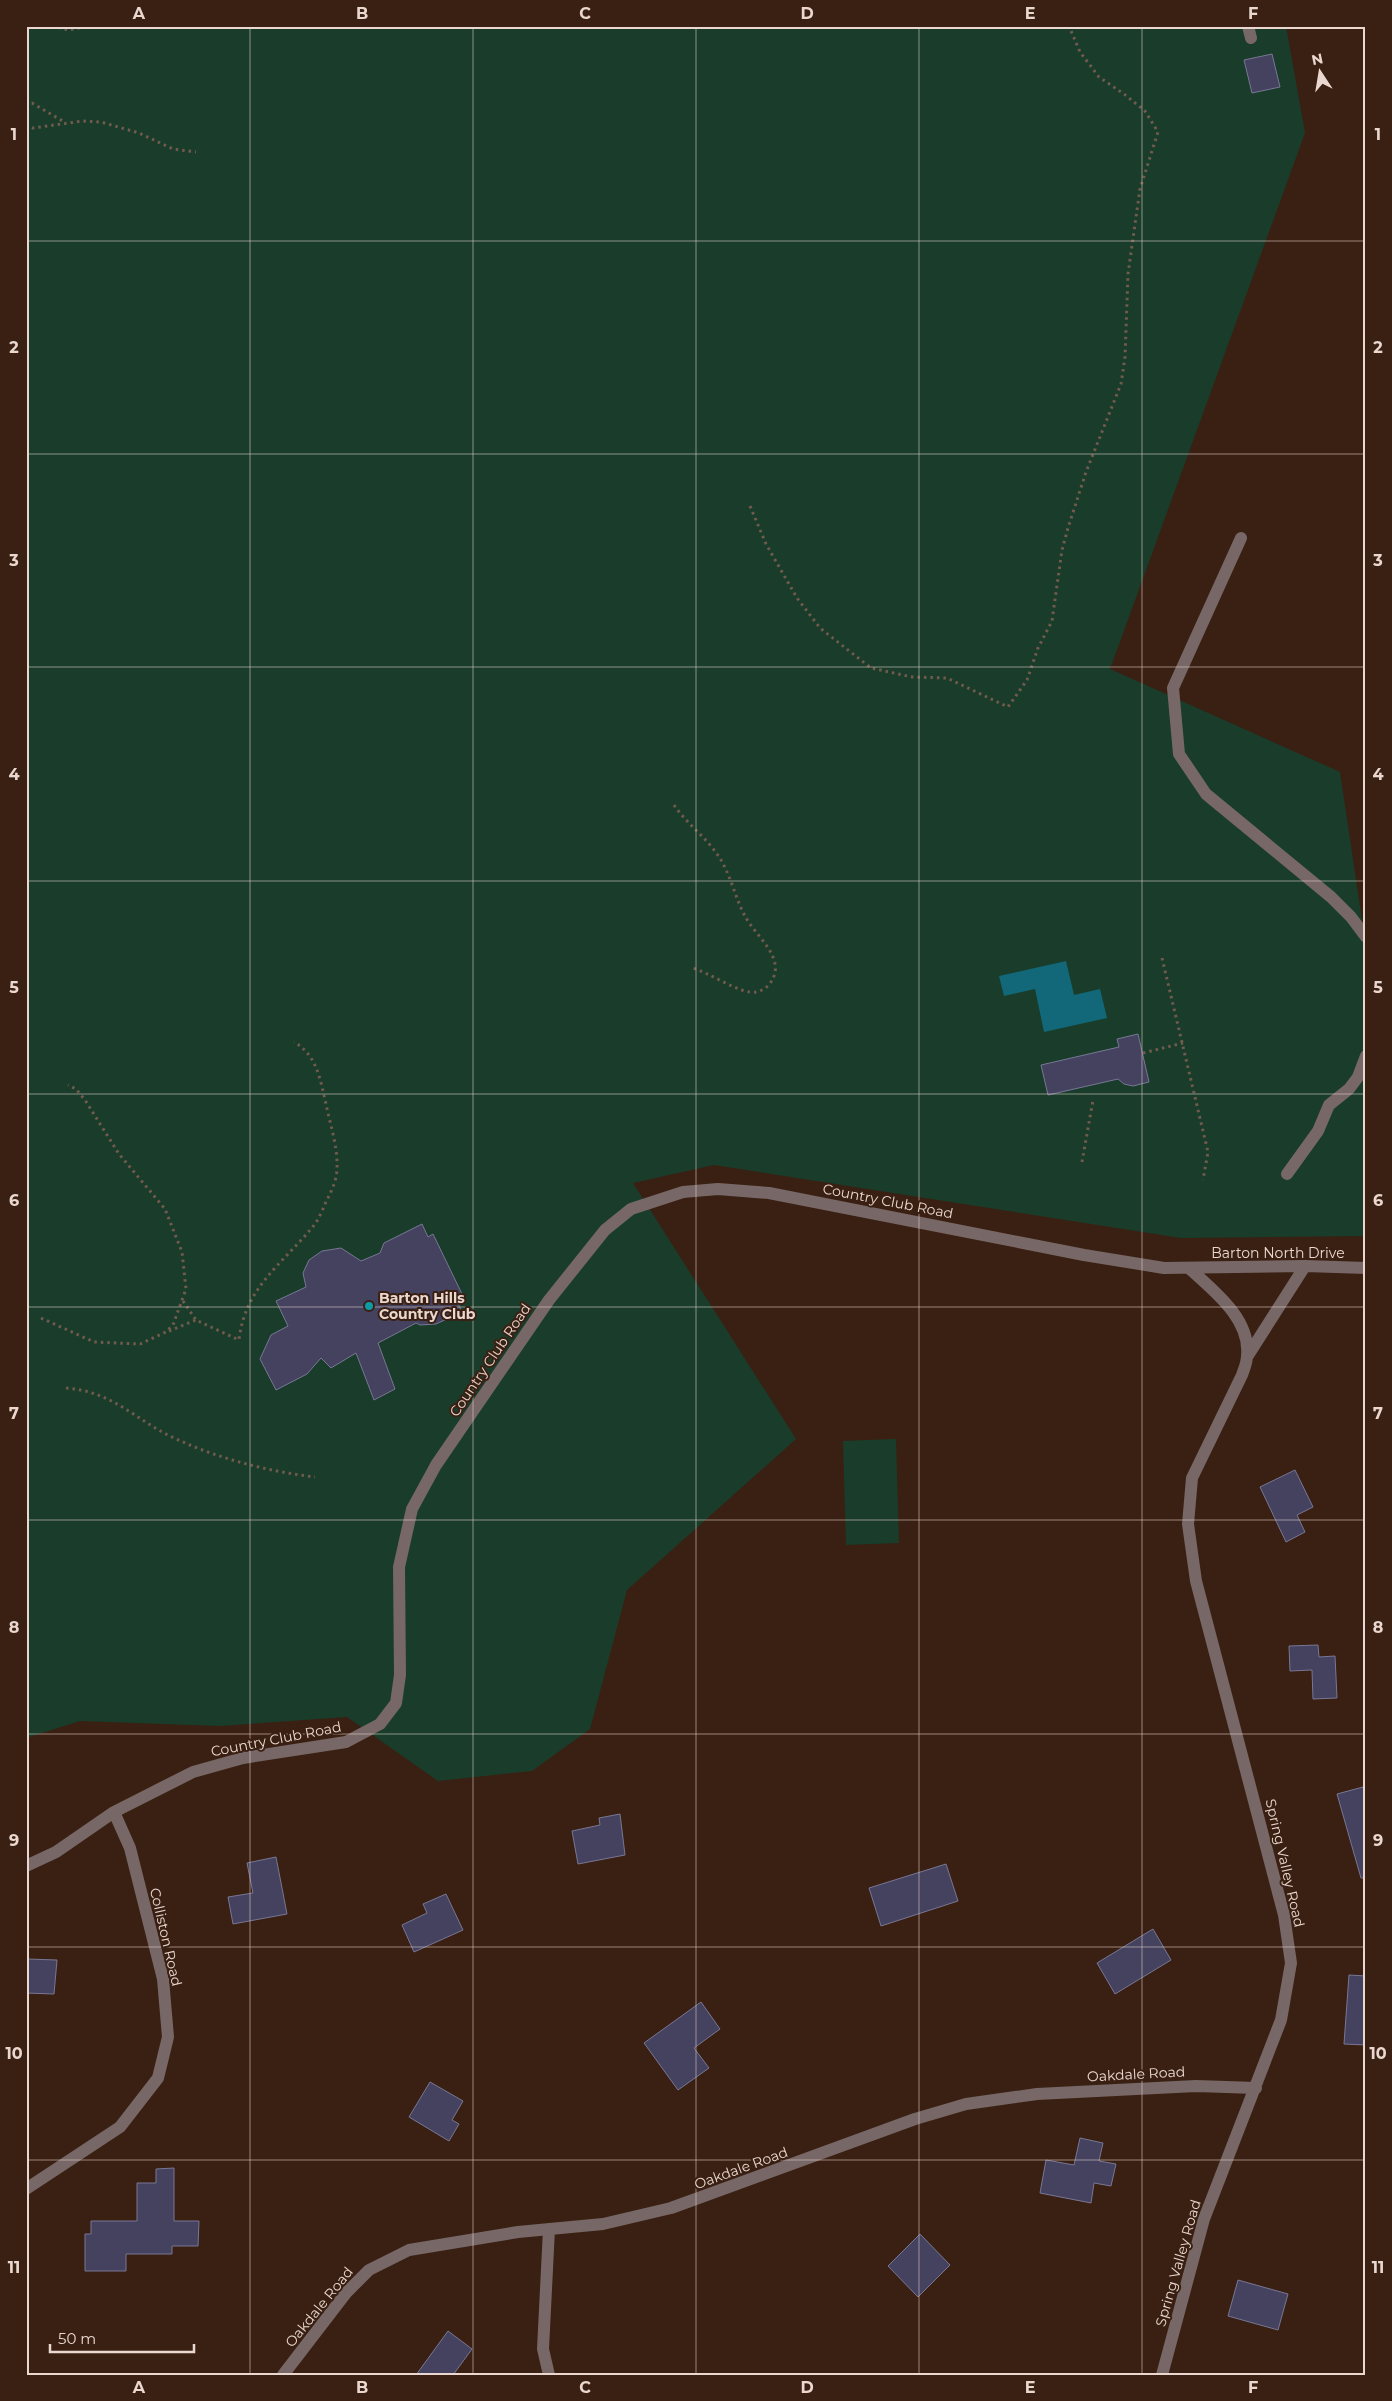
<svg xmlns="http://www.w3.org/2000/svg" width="1392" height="2401" font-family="Montserrat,sans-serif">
<rect width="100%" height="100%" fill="#3a2013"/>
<!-- green -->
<path fill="#193d2a" d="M26,26h1260l19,107 -195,536 230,103 26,175v289l-185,2 -467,-73 -81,18 163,256 -169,151 -37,139 -58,42 -94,10 -91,-64 -127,9 -140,-5 -54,17z
M896,1439l3,104 -53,2 -3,-104z"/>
<!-- water -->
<path fill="#126878" d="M1066,961l8,34 26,-6 7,29 -63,14 -9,-43 -31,7 -5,-20z"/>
<!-- building -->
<path fill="#44425e" stroke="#787795" d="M1272,54l8,33 -28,6 -8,-33z
M1138,1034l11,48 -16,4 -9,-2 -6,-5 -70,16 -7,-30 78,-18 -2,-8z
M422,1224l6,13 5,-3 29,60 -7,3 7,15 -26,12 -16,1 -4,-2 -38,20 17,46 -21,11 -18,-47 -25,15 -10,-10 -14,16 -31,16 -16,-31 11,-24 17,-9 -12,-25 30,-14 -3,-14 6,-13 13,-9 19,-3 20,13 19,-8 4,-10z
M1295,1470l18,37 -16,8 8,17 -19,10 -26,-55z
M1318,1645l1,12 16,-1 2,42 -24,1 -1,-29 -22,1 -1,-25z
M1363,1787l3,9v82h-5l-24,-84z
M620,1814l5,41 -47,9 -6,-33 28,-6 -1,-7z
M276,1857l11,57 -54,10 -5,-27 25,-4 -6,-30z
M946,1864l12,37 -77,25 -12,-38z
M446,1894l17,36 -49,22 -12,-27 25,-12 -4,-9z
M1153,1929l18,31 -56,34 -18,-31z
M27,1959l30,1 -3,34 -28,-1z
M1349,1975l17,1v69l-22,-1z
M701,2002l19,27 -26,19 15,20 -31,22 -34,-47z
M430,2082l33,19 -11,19 7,4 -10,17 -40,-24z
M1080,2138l23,5 -4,18 17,3 -5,22 -17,-3 -3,20 -51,-10 6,-33 28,5z
M174,2168v53h25l-1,25h-26v8h-46v17h-41v-37h6v-13h46v-38h19v-14z
M920,2234l30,31 -32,32 -30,-31z
M1238,2280l50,14 -10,36 -50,-14z
M448,2331l24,18 -19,26h-37z"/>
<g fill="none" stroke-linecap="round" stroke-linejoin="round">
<!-- path -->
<path stroke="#715a4e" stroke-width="3" stroke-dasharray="2.5 4" stroke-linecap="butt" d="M52,26l17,4 20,-4
M26,106l6,-3 34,20
M26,125l7,3 50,-7 18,1 38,11 34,16 23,3
M750,506l16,38 31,54 23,30 51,40 41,9 35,1 61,29 19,-27 11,-32 14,-27 10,-71 6,-22 18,-56 35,-88 4,-27 3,-83 12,-85 18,-57 -13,-21 -21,-17 -25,-17 -19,-25 -11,-26
M674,805c13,19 33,33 45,52 12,18 16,41 26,59 10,20 42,42 26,66 -3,5 -9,9 -15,10 -15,3 -47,-20 -64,-24
M1162,958l46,194 -5,28
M1143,1053l40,-10
M1082,1162l11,-62
M183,1301l13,19 43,20c6,-54 45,-77 76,-116 5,-7 8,-16 12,-24 5,-10 10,-21 10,-32 1,-21 -7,-44 -11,-64 -6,-25 -9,-49 -32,-62
M41,1318l53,24 46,2 26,-12 7,-7 13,-36 -4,-37 -17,-43 -46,-55 -34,-54 -9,-11 -8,-4
M169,1331l27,-11
M66,1388c9,1 18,2 26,5 26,8 47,26 70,39 46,24 102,39 153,45"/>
<!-- minor -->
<path stroke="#776766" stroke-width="12" d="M1248,26l3,12
M1241,538l-68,150 6,66 27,40 125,103 20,20 15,20
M1287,1174l31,-43 11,-26 20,-16 9,-12 8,-21
M1247,1357l58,-91
M26,1866l30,-14 58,-40 79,-40 50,-14 103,-16 34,-18 16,-21 4,-28 -1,-108 13,-58 24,-44 113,-165 56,-70 26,-21 52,-17 35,-3 51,4 315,62 80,13 141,-2 61,2
M26,2189l94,-62 38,-49 10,-41 -5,-58 -33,-131 -16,-36
M549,2229l-6,120 6,26
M283,2375l63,-82 23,-23 40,-20 109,-18 85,-8 68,-16 244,-89 51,-15 71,-10 159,-8 60,2
M1162,2375l42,-156 77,-199 10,-57 -7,-48 -88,-334 -8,-57 4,-46 50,-103c2,-6 5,-12 5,-19 4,-37 -33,-65 -57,-87"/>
</g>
<!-- grid -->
<path fill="none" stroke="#ead8d0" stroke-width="1" stroke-opacity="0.55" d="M250,26v2349M473,26v2349M696,26v2349M919,26v2349M1142,26v2349M26,241h1340M26,454h1340M26,667h1340M26,881h1340M26,1094h1340M26,1307h1340M26,1520h1340M26,1734h1340M26,1947h1340M26,2160h1340"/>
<!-- markers -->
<circle fill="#0f9aa8" stroke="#3a2013" stroke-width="2" cx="369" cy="1306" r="5"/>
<g text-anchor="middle" stroke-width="4" stroke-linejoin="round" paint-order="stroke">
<!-- street labels -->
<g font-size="14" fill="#ead8d0" stroke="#3a2013">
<text transform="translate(888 1201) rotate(11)" y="5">Country Club Road</text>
<text x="1278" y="1258">Barton North Drive</text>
<text transform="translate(490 1360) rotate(-56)" y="5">Country Club Road</text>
<text transform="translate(276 1739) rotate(-11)" y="5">Country Club Road</text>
<text transform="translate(1285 1863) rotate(77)" y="5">Spring Valley Road</text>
<text transform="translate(166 1937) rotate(77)" y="5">Colliston Road</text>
<text transform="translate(1136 2074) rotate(-3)" y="5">Oakdale Road</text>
<text transform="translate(741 2168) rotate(-20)" y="5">Oakdale Road</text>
<text transform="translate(1178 2263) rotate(-74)" y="5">Spring Valley Road</text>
<text transform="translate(319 2307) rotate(-51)" y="5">Oakdale Road</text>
</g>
<!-- poi labels -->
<g font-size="14" font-weight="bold" fill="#ead8d0" stroke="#3a2013" text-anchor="start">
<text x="379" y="1303">Barton Hills<tspan x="379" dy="16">Country Club</tspan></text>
</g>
</g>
<!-- border -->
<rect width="1392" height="2401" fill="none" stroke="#3a2013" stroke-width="55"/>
<!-- north arrow -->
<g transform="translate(1320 72) rotate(348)" stroke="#3a2013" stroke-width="4" paint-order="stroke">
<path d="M0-4L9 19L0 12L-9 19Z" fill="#ead8d0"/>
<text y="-8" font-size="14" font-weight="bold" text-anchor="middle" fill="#ead8d0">N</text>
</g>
<!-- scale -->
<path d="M50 2344v8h144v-8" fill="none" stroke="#ead8d0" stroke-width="2.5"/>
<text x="58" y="2344" font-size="15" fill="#ead8d0" stroke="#3a2013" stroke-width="4" paint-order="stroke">50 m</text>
<rect x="28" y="28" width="1336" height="2346" fill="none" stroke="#ead8d0" stroke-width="2"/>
<g font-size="16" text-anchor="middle" font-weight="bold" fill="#ead8d0">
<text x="139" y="19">A</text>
<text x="362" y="19">B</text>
<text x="585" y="19">C</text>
<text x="807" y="19">D</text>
<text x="1030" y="19">E</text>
<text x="1253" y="19">F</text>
<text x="14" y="140">1</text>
<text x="1378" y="140">1</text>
<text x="14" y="353">2</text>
<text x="1378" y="353">2</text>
<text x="14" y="566">3</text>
<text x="1378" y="566">3</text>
<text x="14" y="780">4</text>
<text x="1378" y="780">4</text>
<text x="14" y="993">5</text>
<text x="1378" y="993">5</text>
<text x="14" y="1206">6</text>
<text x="1378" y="1206">6</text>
<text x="14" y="1419">7</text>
<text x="1378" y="1419">7</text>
<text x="14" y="1633">8</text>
<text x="1378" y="1633">8</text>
<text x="14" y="1846">9</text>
<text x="1378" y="1846">9</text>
<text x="14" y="2059">10</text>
<text x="1378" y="2059">10</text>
<text x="14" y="2273">11</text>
<text x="1378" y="2273">11</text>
<text x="139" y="2393">A</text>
<text x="362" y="2393">B</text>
<text x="585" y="2393">C</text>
<text x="807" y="2393">D</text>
<text x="1030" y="2393">E</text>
<text x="1253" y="2393">F</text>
</g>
</svg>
